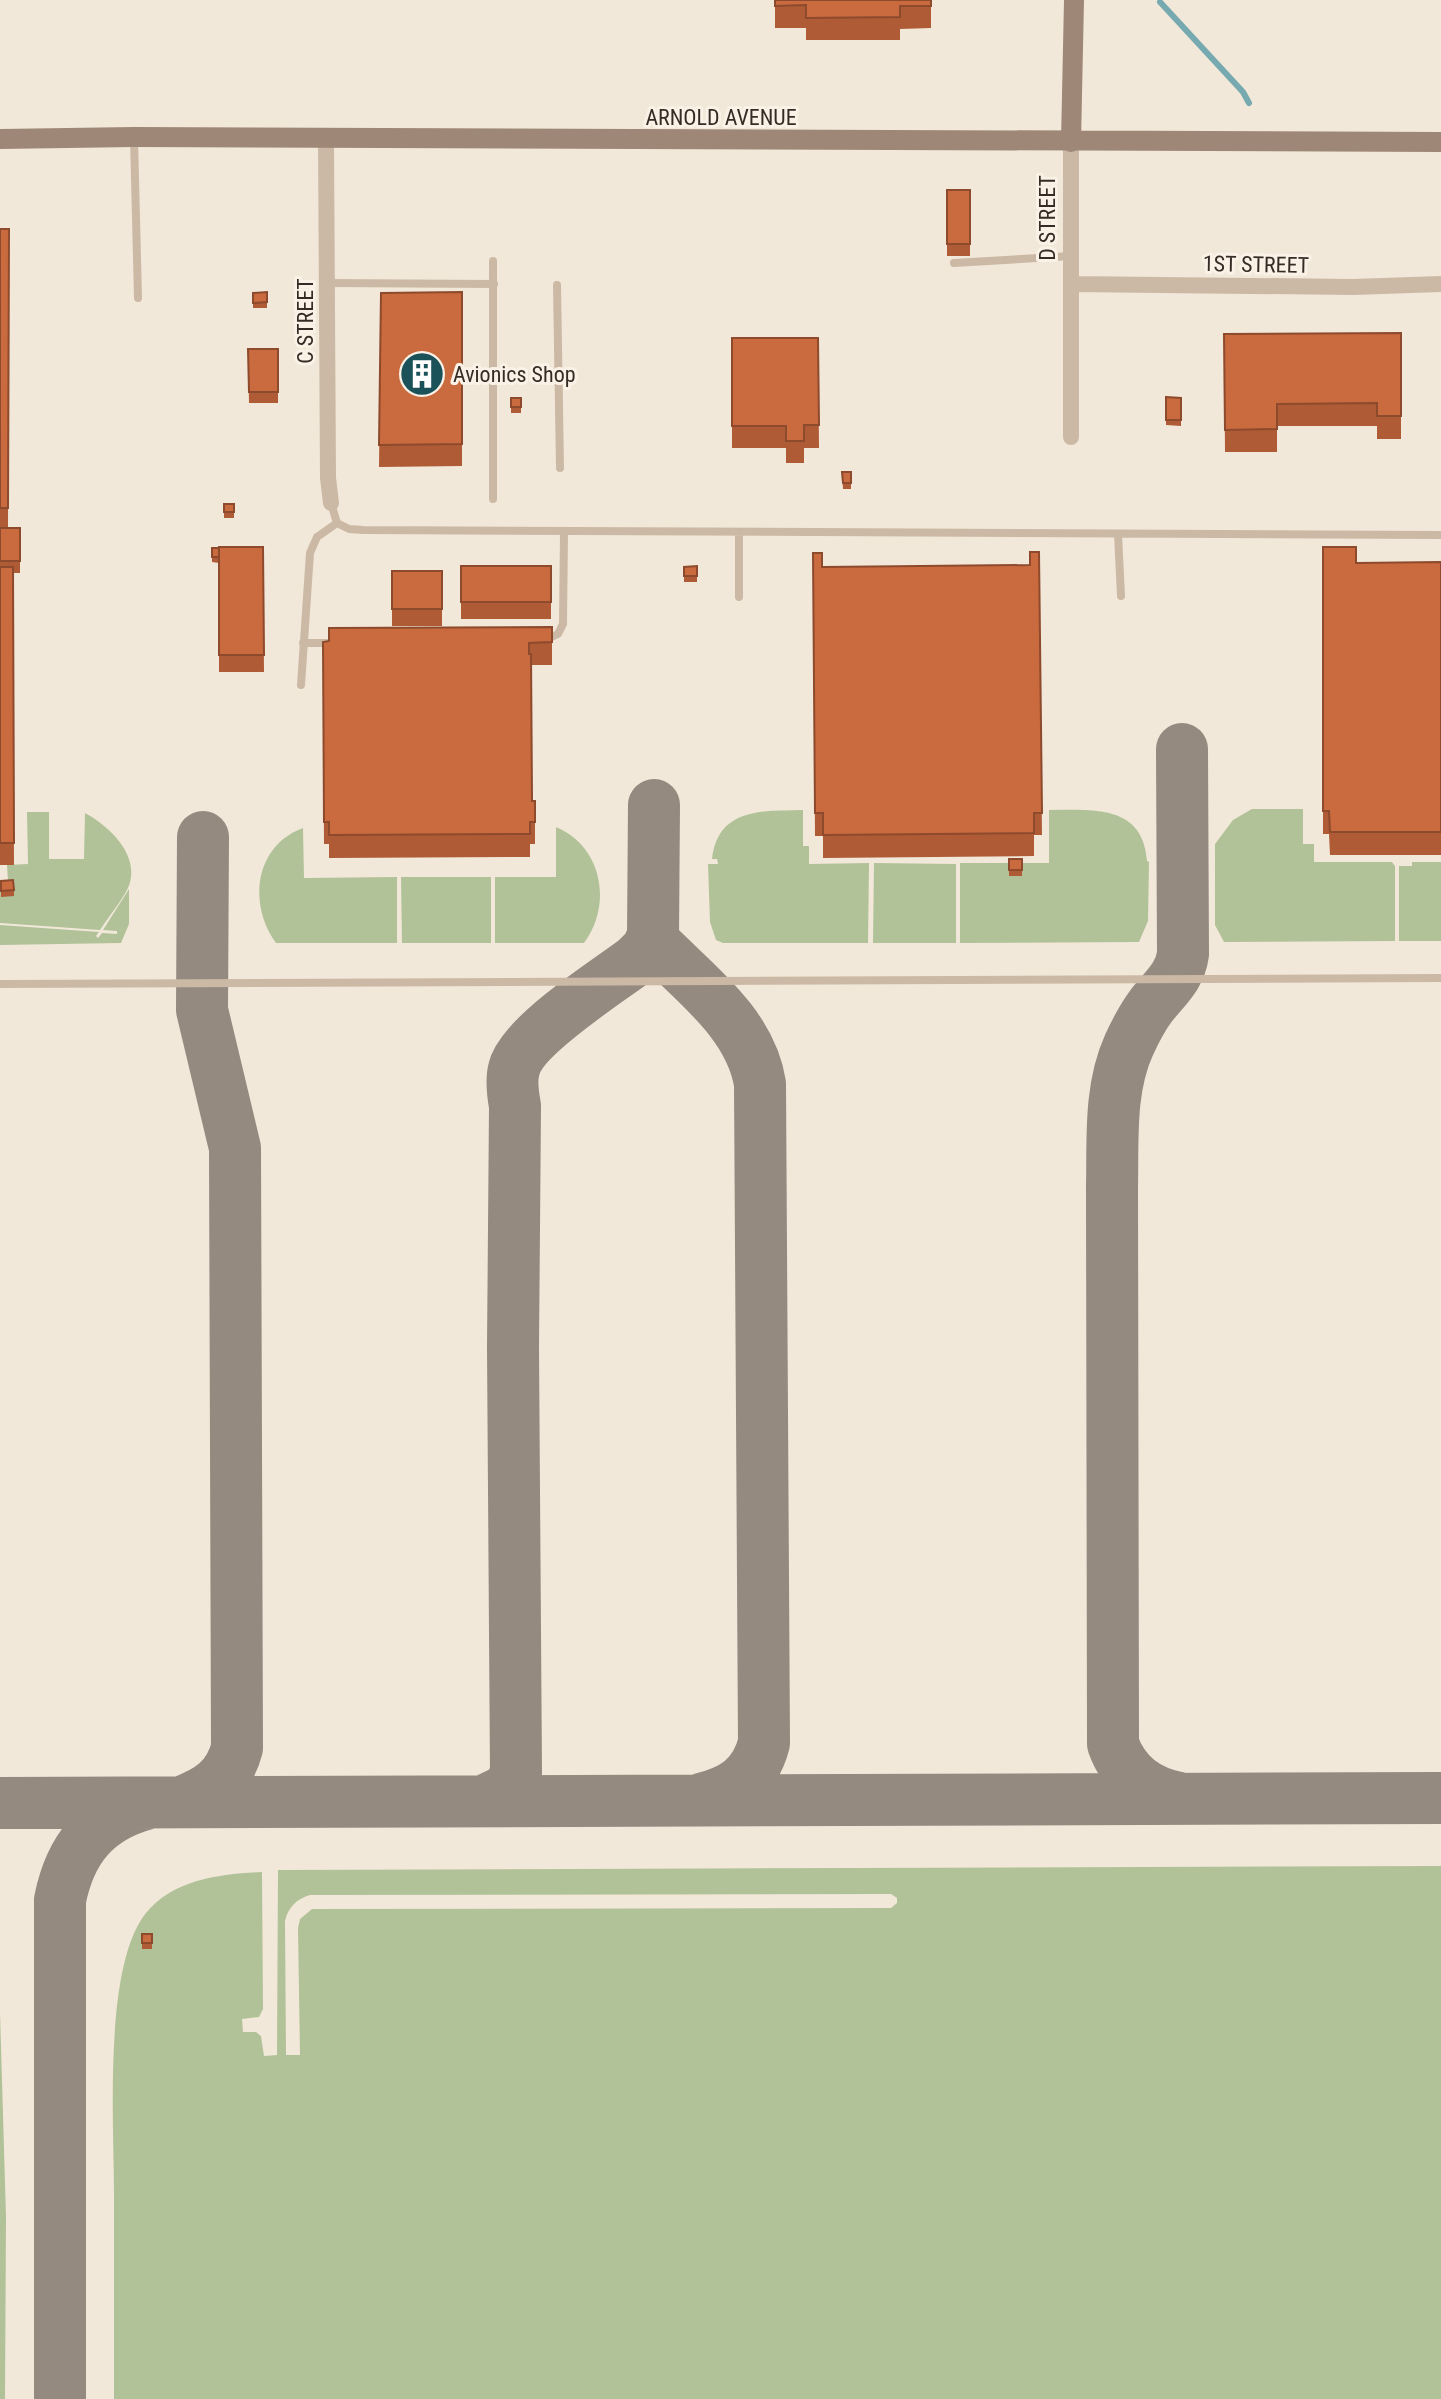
<svg xmlns="http://www.w3.org/2000/svg" width="1441" height="2399" font-family="'Roboto Condensed',sans-serif">
<rect width="100%" height="100%" fill="#f2e8d9"/>
<!-- green -->
<path fill="#b1c299" fill-rule="evenodd" d="M1252,809h51v35h11v18h78l3,4v75l-171,1 -9,-17v-81l18,-24z
M803,810v36h6v18l60,-1 -1,80h-145l-7,-3 -6,-18 -2,-58h10l-1,-5h-5c6,-52 52,-48 91,-49z
M1049,810c43,0 94,-6 98,51l2,1 -1,59 -9,21 -179,1v-80h89z
M27,812h22v47h35l1,-46c24,13 57,43 43,75 -7,14 -19,28 -28,42l-100,-7v-42h8l-1,-16 21,-1z
M556,827c46,19 57,77 28,116h-89v-66h61z
M303,828l1,50 93,-1v66h-121c-28,-38 -22,-97 27,-115z
M1412,862h29v79h-42v-75h13z
M874,863l82,1v79h-83z
M491,877v66h-89l-1,-66z
M129,889v35l-8,19 -121,2v-20l99,7 -3,4 2,2 4,-5 15,1v-3l-14,-1z
M1441,1866v533h-1327c0,-69 0,-137 0,-206 0,-68 -11,-227 32,-280 28,-34 75,-39 116,-41l1,137 -4,8 -17,2 1,13h13l5,4 3,20 13,-1 1,-185zM891,1894l6,4v5l-6,5 -579,1 -12,10 -2,9 2,127h-14l-1,-134c3,-13 11,-22 25,-26z
M0,2012l6,205 -1,182h-5z"/>
<g fill="none" stroke-linecap="round" stroke-linejoin="round">
<!-- stream -->
<path stroke="#77aab0" stroke-width="6" d="M1160,2l83,90 6,11"/>
<!-- taxiway -->
<path stroke="#948a80" stroke-width="52" d="M653,936l4,9c40,40 94,80 103,139l4,659c-9,35 -31,48 -63,56
M1179,1798c-32,-6 -55,-23 -66,-54l-1,-557c1,-47 -3,-98 17,-142 6,-13 13,-27 22,-39 13,-17 29,-29 32,-52l-1,-205
M484,1801l25,-12 7,-16 -3,-425 2,-242c-2,-11 -4,-26 -1,-37 8,-34 93,-87 122,-109l11,-11 6,-13 1,-131
M182,1802c28,-11 47,-23 55,-54l-2,-600 -33,-138 1,-173
M0,1803l1441,-5
M60,2399v-499c10,-50 35,-82 86,-96"/>
<!-- lane -->
<path stroke="#cbb9a5" stroke-width="8" d="M134,138l4,160
M493,261v238
M954,263l117,-7
M327,283l167,1
M557,285l3,183
M331,503l6,20 12,6 14,1 1078,5
M1118,534l3,62
M739,597v-64
M543,641l15,-7 5,-10 1,-91
M303,643h30
M301,685l9,-132 7,-16 20,-14
M0,984l1441,-6"/>
<!-- street -->
<path stroke="#cbb9a5" stroke-width="16" d="M326,138l2,340 3,25
M1071,142v295
M1071,284l282,3 88,-3"/>
<!-- secondary -->
<path stroke="#9e8776" stroke-width="20" d="M0,139l134,-2 1307,5
M1071,142l3,-142"/>
</g>
<!-- wall -->
<path fill="#ae5b36" d="M775,0h156v28l-31,1v11h-94v-12h-31z
M947,190h23v66h-23z
M0,229h9l-1,299h12v45h-7l1,292h-14z
M267,292v16h-14v-15z
M462,292v174l-83,1 2,-174z
M1401,333v106h-24v-13h-100v26h-52l-1,-118z
M732,338h86l1,110h-15v15h-18v-15h-54z
M248,349h30v54h-29z
M1166,397l15,1v28l-15,-1z
M511,398h10v15h-10z
M842,472l9,11v6h-8z
M224,504h10v14h-10z
M263,547l1,125h-45v-109l-7,-1v-14z
M1323,547l33,16 85,-1v293h-111l-1,-21h-6z
M1039,552l3,283h-8v21l-211,2v-22h-8l-2,-283 9,14 208,-2z
M461,566h90v53h-90z
M697,566v16h-13v-15z
M392,571h50v55h-50z
M552,627v38h-20v136h3v43h-5v13l-201,1v-14h-5l-1,-180z
M1009,859h13v17h-13z
M1,881l13,9v6l-13,1z
M142,1934h10v15h-10z"/>
<!-- building -->
<path fill="#ca6a3f" stroke="#8d4a2c" stroke-width="2" d="M775,0h156v6h-31v11l-94,1v-13l-31,1z
M947,190h23v54h-23z
M0,229h9l-1,279h-8z
M267,292v10l-14,1v-10z
M462,292v152l-83,1 2,-152z
M1401,333v83h-24v-13l-100,1v25l-52,1 -1,-96z
M732,338h86l1,87h-15v16h-18v-15h-54z
M248,349h30v43h-29z
M1166,397l15,1v22h-15z
M511,398h10v9h-10z
M842,472h9v11h-8z
M224,504h10v8h-10z
M0,528h20v33h-20z
M219,547h44l1,108h-45z
M1323,547h33v16l85,-1v270h-111l-1,-21h-6z
M212,548h7v9h-7z
M1030,552h9l3,261h-8v20l-211,2v-22h-8l-2,-260h9v14l208,-2z
M461,566h90v36h-90z
M697,566v10h-13v-9z
M0,567h13l1,276h-14z
M392,571h50v38h-50z
M552,627v15l-23,1v11h2l1,147h3v21h-5v12l-201,1v-13h-5l-1,-180 6,-1v-13z
M1009,859h13v11h-13z
M13,880l1,10 -13,1v-10z
M142,1934h10v9h-10z"/>
<!-- icons -->
<defs>
<g id="building-disc" transform="scale(2.3)"><circle r="9.5" fill="#1b5159" stroke="#faf2e6"/><path d="M-4-6H4V6H1V3H-1V6H-4ZM-2.5-4.3h1.7v1.8h-1.7ZM.8-4.3h1.7v1.8H.8ZM-2.5-1h1.7V.8h-1.7ZM.8-1h1.7V.8H.8Z" fill="#fff"/></g>
</defs>
<g fill-rule="evenodd">
<use href="#building-disc" x="422" y="374"/>
</g>
<g text-anchor="middle" stroke-width="6" stroke-linejoin="round" paint-order="stroke">
<!-- street labels -->
<g font-size="22" fill="#362c26" stroke="#faf2e6">
<text x="721" y="125">ARNOLD AVENUE</text>
<text transform="translate(1047 218) rotate(-90)" y="8">D STREET</text>
<text transform="translate(1256 264) rotate(1)" y="8">1ST STREET</text>
<text transform="translate(305 321) rotate(-90)" y="8">C STREET</text>
</g>
<!-- poi labels -->
<g font-size="22" fill="#362c26" stroke="#faf2e6" text-anchor="start">
<text x="453" y="382">Avionics Shop</text>
</g>
</g>
</svg>
